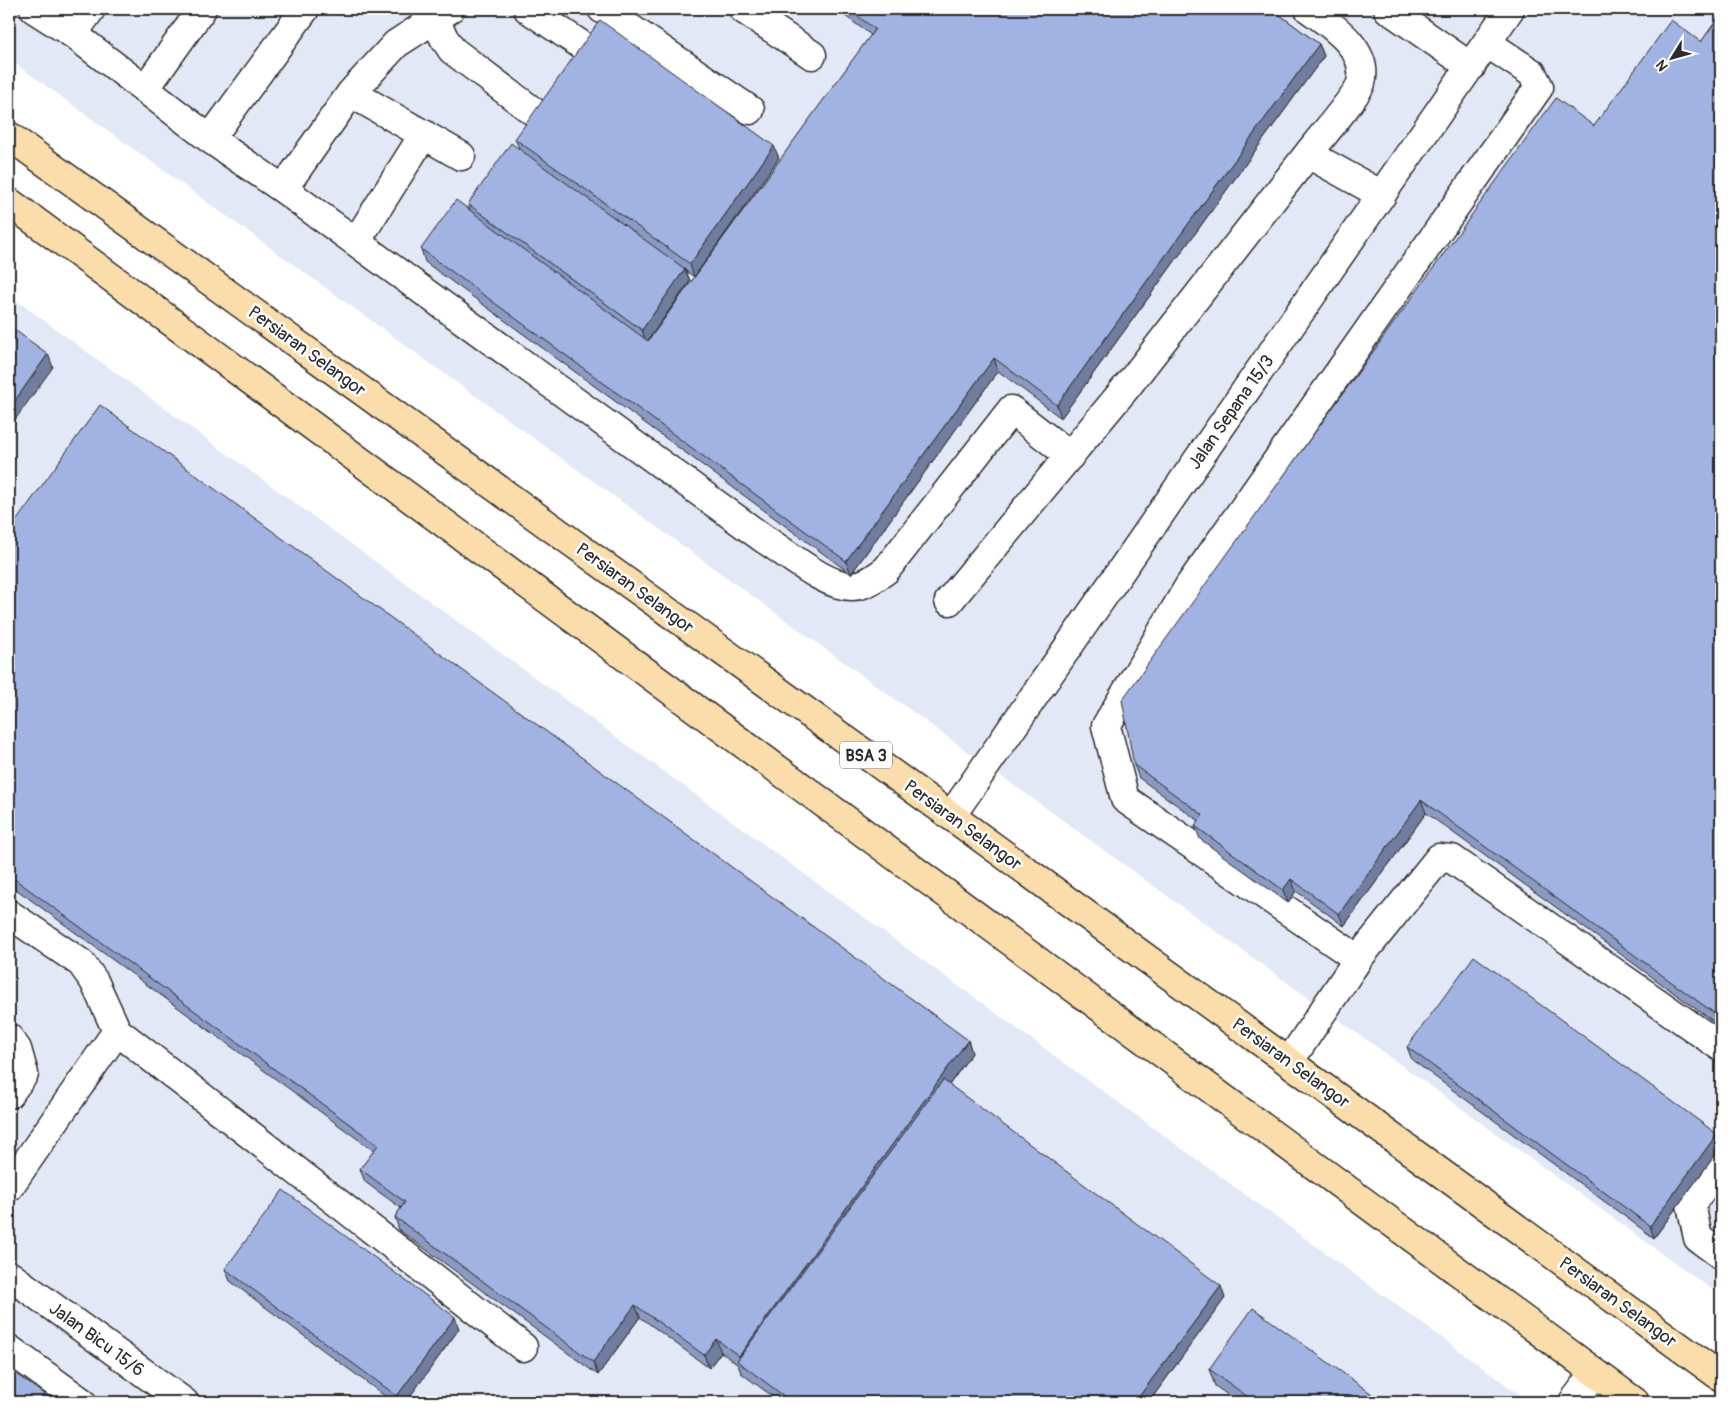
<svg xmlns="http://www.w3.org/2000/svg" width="1730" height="1411" font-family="Pangolin,sans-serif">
<rect width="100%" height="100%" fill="#fff"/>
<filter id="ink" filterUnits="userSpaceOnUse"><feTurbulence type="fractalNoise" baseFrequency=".02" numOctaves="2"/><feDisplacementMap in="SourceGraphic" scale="10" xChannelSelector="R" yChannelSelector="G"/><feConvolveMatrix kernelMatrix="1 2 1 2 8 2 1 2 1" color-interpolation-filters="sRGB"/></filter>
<g filter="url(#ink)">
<!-- built -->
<path fill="#e3e8f6" d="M9,9h1712v1287l-1712,-1237z
M9,295l1521,1107h-1521z"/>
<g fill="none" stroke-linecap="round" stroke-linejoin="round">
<!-- minor casing -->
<g stroke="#2b2b2b" stroke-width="31">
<path id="minor" d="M34,9l39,25 137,105 73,50 481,350c23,14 62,48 88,47 13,0 24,-9 34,-16l125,-160 59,46
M430,9l14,29 8,12 111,84
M528,9l86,58
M602,9l148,101
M743,9l69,46
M1309,9c22,16 61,41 52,74 -3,11 -43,58 -53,71l74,41
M1388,9l83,58
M73,34l18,-25
M145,89l57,-80
M351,93l110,63
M210,139l95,-130
M283,189l68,-96 45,-49 54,-35
M356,242l68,-108
M949,601l180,-217 179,-230
M951,816l559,-807
M9,914l72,49 13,18 23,50 406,316
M1358,959l-233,-160 -19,-73 83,-140 350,-499 -7,-14 -45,-30
M9,1038l8,11 7,25 -15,20
M1289,1062l69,-103 81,-101 13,1 269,188
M1721,1164l-30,40 7,34 23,17
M9,1187l108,-156
M9,1275l175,127
M9,1349l73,53
M1573,1402l22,-29"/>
</g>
<!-- major casing -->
<g stroke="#2b2b2b" stroke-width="31">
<path id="major" d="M9,136l942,680 770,561
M9,202l1626,1200"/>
</g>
<!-- minor -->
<use href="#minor" stroke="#fff" stroke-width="28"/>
<!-- major -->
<use href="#major" stroke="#faddab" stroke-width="28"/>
</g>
<!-- wall -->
<path fill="#8a9ac2" stroke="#2b2b2b" d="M839,9h433l47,35 5,12 -263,362 -63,-47 -147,203 -426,-312 -4,-13 49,-39 -2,-6 51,-56 -4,-9 264,19 -85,119 -8,-6 4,10 -42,60 223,-306 -30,-22z
M1721,14v1013l-295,-214 -82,113 -48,-35 -8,12 -88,-64 -5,-13 4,-5 -60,-43 -5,-13 460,-639 107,-84z
M9,531l959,509 4,13 -23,32 276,213 -76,104h-369l-39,-29 -3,-8 -17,-13 -12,16 -69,-51 -42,58 -199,-145 -4,-13 6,-9 -36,-26 -5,-13 14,-18 -365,-267z
M1407,1047l310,87 4,13 -67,91 -242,-178z
M225,1269l234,60 -53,73h-13l-163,-121z
M1209,1369l174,33h-145l-23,-16z"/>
<!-- shaded-wall -->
<path fill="#717d9e" stroke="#2b2b2b" d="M1319,44l5,12 -263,362 -4,-13z
M774,146l5,12 -85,119 -4,-13z
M685,269l5,12 -44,62 -4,-13z
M48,354l5,13 -44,61v-19z
M994,358l4,13 -147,203 -5,-13z
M1421,800l5,13 -82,113 -5,-12z
M1291,879l5,12 -8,12 -5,-13z
M968,1040l4,13 -227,314 -3,-2 -3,-9z
M1717,1134l4,13 -67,91 -4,-12z
M1221,1286l4,12 -76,104h-14z
M635,1305l5,12 -42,58 -5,-13z
M455,1317l4,12 -53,73h-7l-2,-6z
M716,1339l5,13 -12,16 -5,-13z"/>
<!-- building -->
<path fill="#a1b3e2" stroke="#2b2b2b" d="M848,9h424l47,35 -262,361 -63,-47 -148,203 -425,-312 35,-49 192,141 227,-312z
M1721,14v1004l-300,-218 -82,114 -48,-35 -8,11 -88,-64 8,-11 -69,-50 -12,-65 434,-602 38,28 77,-106 30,22z
M600,20l174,126 -84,118 -175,-125z
M511,143l174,126 -43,61 -174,-126z
M9,326l39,28 -39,55z
M100,405l868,635 -229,316 -23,-17 -12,16 -69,-50 -42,57 -198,-145 10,-15 -45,-33 18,-24 -369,-270v-344z
M1474,956l243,178 -67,92 -243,-179z
M943,1080l278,206 -86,116h-343l-55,-41z
M283,1190l172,127 -58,79 -172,-127z
M1253,1308l130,94h-128l-46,-33z
M9,1369l46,33h-46z"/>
</g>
<g text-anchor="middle" stroke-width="5" stroke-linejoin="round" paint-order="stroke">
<!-- shield labels -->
<rect fill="#fff" stroke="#6b6b6b" stroke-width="1" x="840" y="741.5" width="52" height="27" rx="4"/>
<g font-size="16" font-weight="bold" fill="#2b2b2b">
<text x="866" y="761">BSA 3</text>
</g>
<!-- street labels -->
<g font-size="18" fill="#2b2b2b" stroke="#fff">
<text transform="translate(307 351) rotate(36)" y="6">Persiaran Selangor</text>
<text transform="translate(1231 412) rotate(-55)" y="6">Jalan Sepana 15/3</text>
<text transform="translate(635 588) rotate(36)" y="6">Persiaran Selangor</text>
<text transform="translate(963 825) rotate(36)" y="6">Persiaran Selangor</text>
<text transform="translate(1291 1063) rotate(36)" y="6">Persiaran Selangor</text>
<text transform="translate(1618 1302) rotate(36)" y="6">Persiaran Selangor</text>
<text transform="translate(97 1339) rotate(36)" y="6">Jalan Bicu 15/6</text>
</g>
</g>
<!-- margin -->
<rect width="1730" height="1411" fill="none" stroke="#fff" stroke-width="30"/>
<rect x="15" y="15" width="1700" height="1381" fill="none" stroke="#2b2b2b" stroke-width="2" filter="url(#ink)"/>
<!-- north arrow -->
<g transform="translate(1672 58) rotate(233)" stroke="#ffffff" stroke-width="4" paint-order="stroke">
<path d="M0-4L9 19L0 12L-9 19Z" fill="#2b2b2b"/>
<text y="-8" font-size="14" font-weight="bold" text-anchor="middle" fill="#2b2b2b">N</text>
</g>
</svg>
